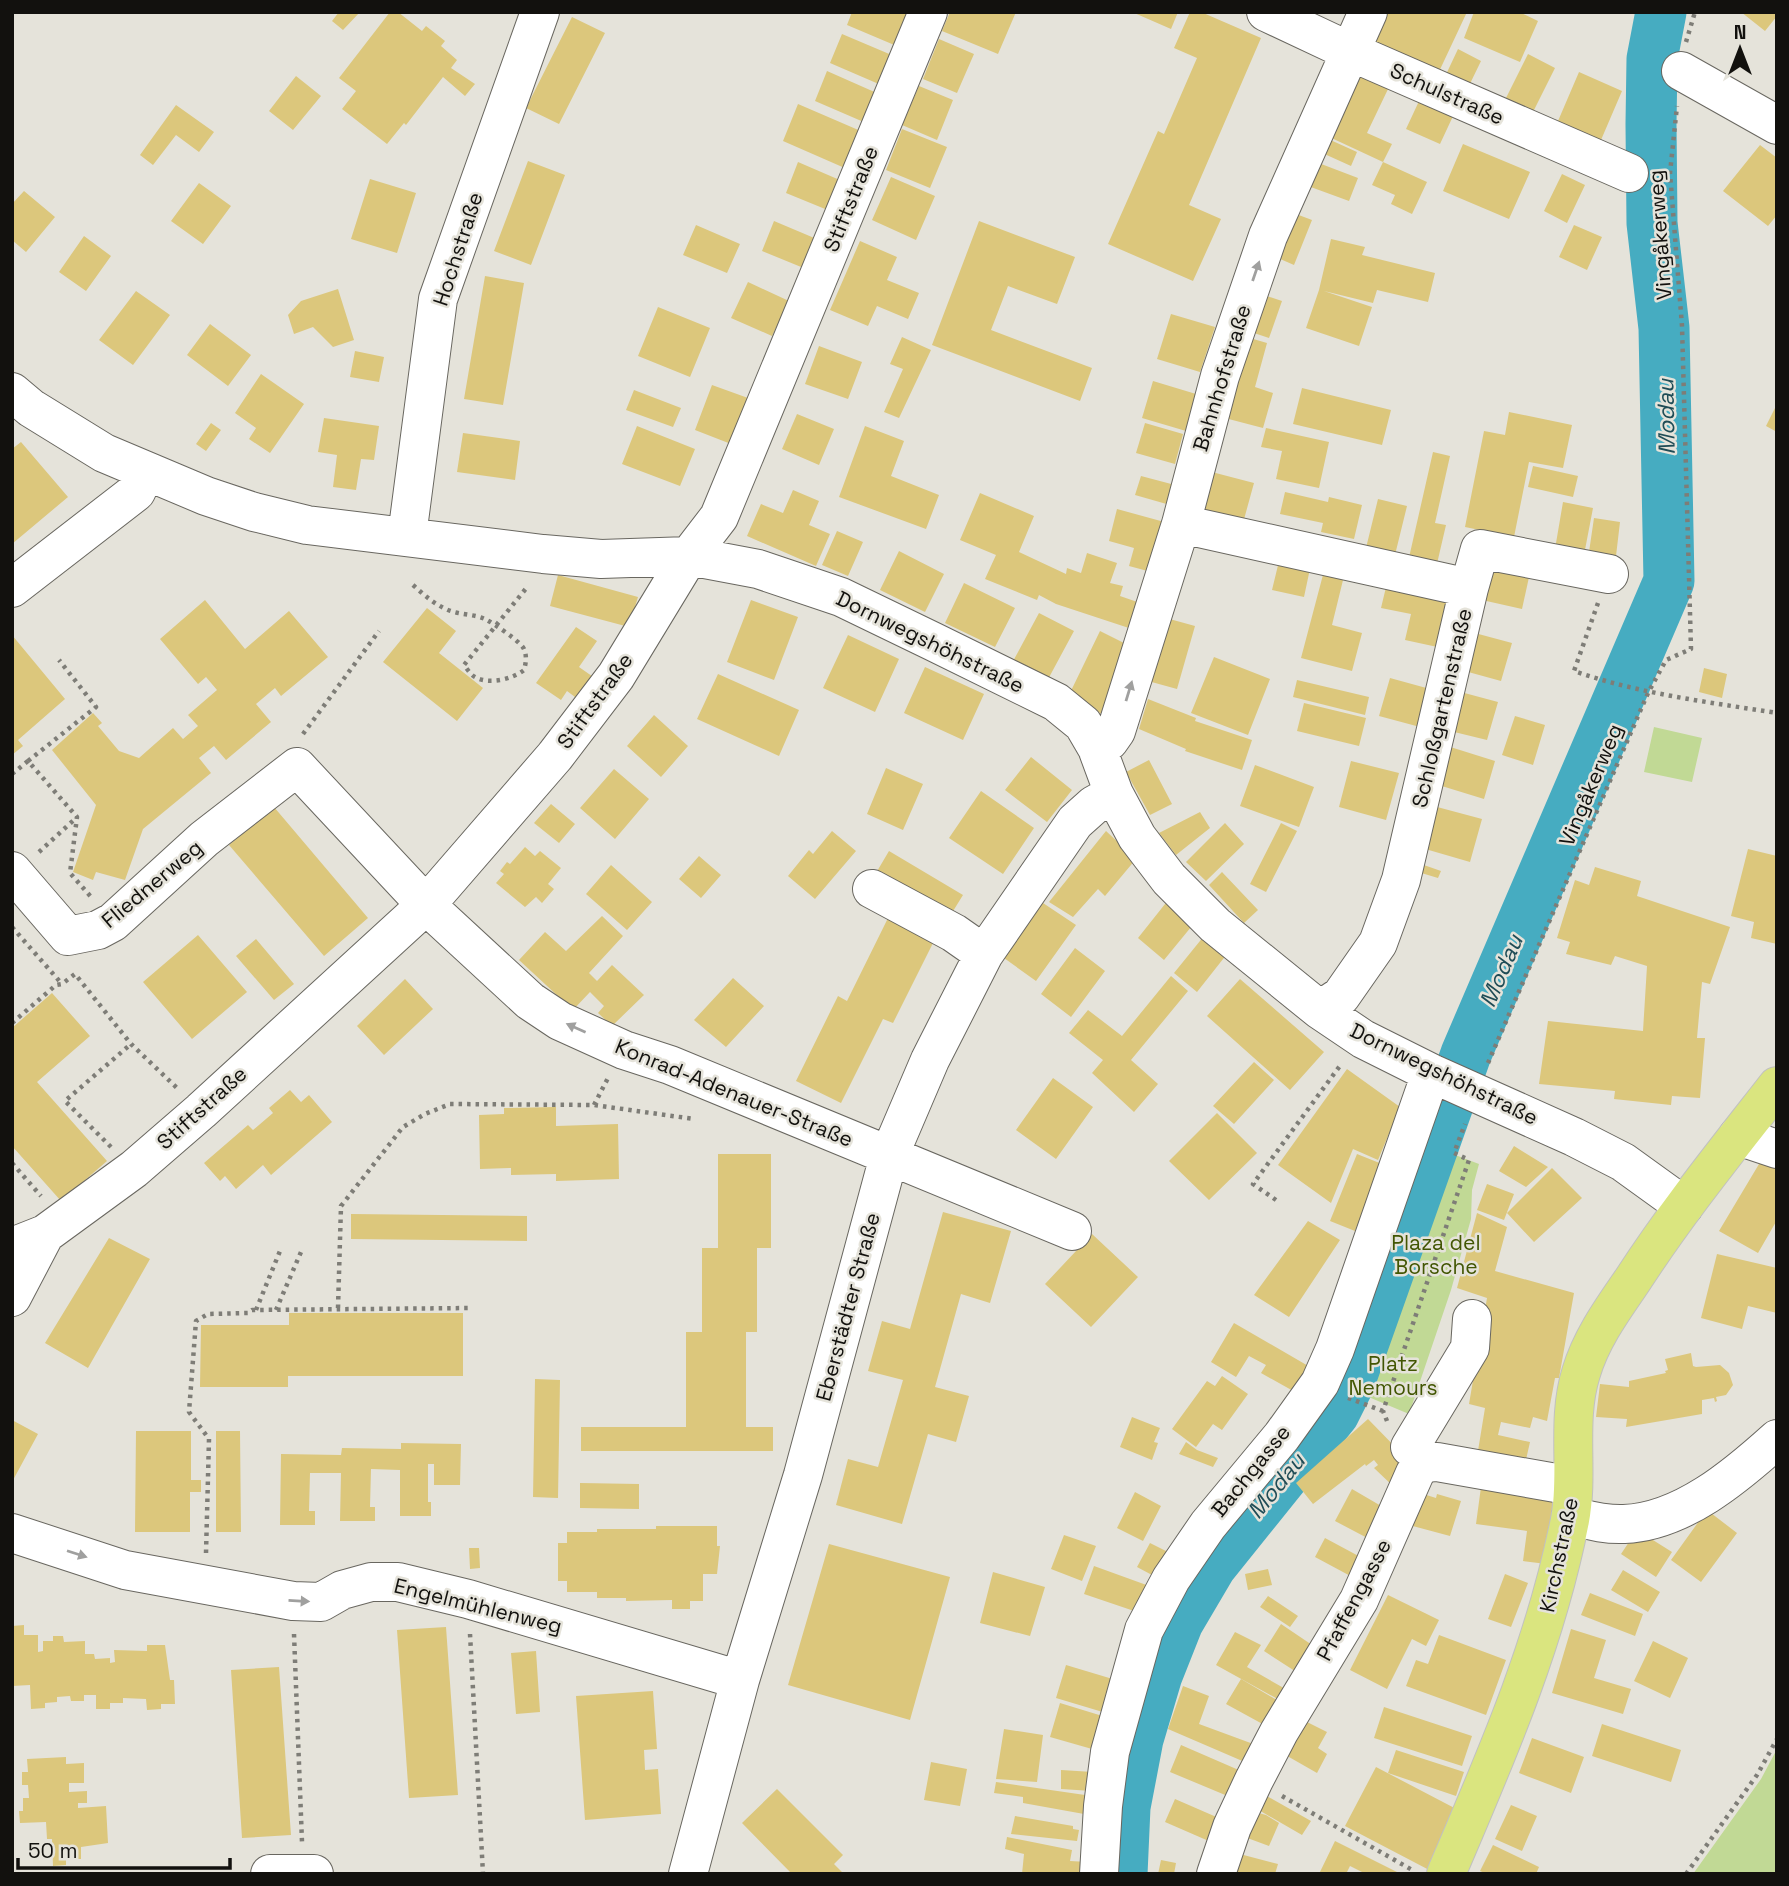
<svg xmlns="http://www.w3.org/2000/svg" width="1789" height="1886" font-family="'Space Grotesk',sans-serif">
<rect width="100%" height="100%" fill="#e5e3da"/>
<!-- green -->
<path fill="#c1d995" d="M1654,727l48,11 -10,44 -48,-10z
M1429,1105l29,14 -41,117 33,-83 29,11 -7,26 -1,29 -20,71 -42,124 -50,-21 -17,34 -66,80 -72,93 -26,56 -35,145 -5,73h-30l32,-195 60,-122 130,-160z
M1777,1749v125h-84l68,-95z"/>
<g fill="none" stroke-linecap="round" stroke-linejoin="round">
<!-- river -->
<path stroke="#46acc1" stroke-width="51" d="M1122,1874l3,-67 13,-68 19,-64 21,-53 33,-56 123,-153 16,-32 116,-327 203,-473 -5,-253 -12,-105 -1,-99 1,-65 9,-47"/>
</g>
<!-- building -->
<path fill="#dcc77c" d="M339,12h21l-17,18 -11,-9z
M390,12h8l24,19 4,-5 19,15 -4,5 16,14 -6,8 24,16 -10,12 -22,-19 -37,48 -2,-2 -17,21 -45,-35 14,-18 -17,-13z
M852,12h59l-12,35 -52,-22z
M950,12h66l-18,42 -56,-23z
M1132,12h46l-7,17z
M1190,12h11l60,26 -72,167 32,14 -28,62 -85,-37 50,-113 6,3 33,-76 -23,-10z
M1384,12h83l-31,66 -68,-32z
M1474,12h45l19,9 -18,41 -56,-24z
M1741,12h36v4l-12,15z
M572,17l33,16 -46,91 -33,-16z
M842,34l52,22 -13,29 -51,-22z
M939,39l35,15 -17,39 -34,-14z
M1458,49l23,12 -16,33 -23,-11z
M1528,54l27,14 -28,56 -27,-14z
M827,71l52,23 -13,29 -51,-22z
M1355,71l34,16 -22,46 25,11 -9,18 -58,-27z
M1579,72l43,19 -21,49 -43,-19z
M296,76l25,20 -28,34 -24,-19z
M919,86l34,14 -16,40 -35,-15z
M1420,99l34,15 -14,30 -34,-15z
M798,104l65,28 -16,37 -64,-28z
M176,105l38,27 -15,20 -23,-17 -23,30 -13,-10z
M902,129l45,18 -17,41 -44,-18z
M1326,138l31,14 -6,14 -31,-14z
M1463,144l67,28 -21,47 -66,-28z
M1760,145l17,13v57l-9,11 -45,-35z
M528,161l37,14 -34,90 -37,-14z
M798,162l44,19 -12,30 -44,-18z
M1316,162l42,16 -9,23 -41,-15z
M1383,162l44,20 -15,32 -21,-10 4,-9 -23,-10z
M1562,174l23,11 -18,38 -23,-12z
M891,177l44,19 -19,44 -44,-20z
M370,179l46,14 -19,60 -46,-14z
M199,183l32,23 -28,38 -32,-23z
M24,191l31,26 -29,35 -14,-12v-36z
M1288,211l24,9 -18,45 -23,-10z
M774,221l45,19 -13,29 -44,-18z
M979,221l96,36 -18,47 -49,-18 -17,44 101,38 -12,33 -148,-56z
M696,225l44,19 -13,29 -44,-18z
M1574,225l28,12 -15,33 -28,-13z
M84,236l27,20 -25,35 -27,-19z
M1331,239l34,8 -3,8 73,18 -7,29 -51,-12 -4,13 -49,-12 48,16 -13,39 -53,-18 13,-38z
M860,241l37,16 -10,23 32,13 -11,26 -31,-13 -9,20 -38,-16z
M485,276l39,7 -21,122 -39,-6z
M748,282l41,19 -17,35 -41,-18z
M338,289l16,51 -21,7 -20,-20 -19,7 -6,-19 13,-14z
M136,291l34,24 -37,50 -34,-25z
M1255,292l27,9 -13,37 -27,-9z
M658,307l52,21 -20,49 -52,-21z
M1171,314l44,13 -15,45 -43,-13z
M210,324l41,31 -23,31 -41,-31z
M1243,336l24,7 -12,44 18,6 -10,35 -42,-11z
M902,337l29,13 -32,68 -15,-6 19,-43 -13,-5z
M819,346l43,16 -14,37 -43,-15z
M355,351l29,6 -5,25 -29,-5z
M261,374l43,30 -34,49 -21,-14 7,-11 -21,-15z
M1153,381l43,13 -10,37 -44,-13z
M712,385l36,13 -17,46 -36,-14z
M1302,388l89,22 -9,35 -89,-21z
M634,390l47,18 -8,19 -47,-17z
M1777,404v28l-11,-6z
M1509,412l63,13 -9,43 -34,-6 -15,75 -49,-10 19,-96 21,4z
M797,414l37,15 -15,36 -37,-16z
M324,418l55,8 -5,34 -13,-1 -5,31 -23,-3 4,-32 -19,-3z
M211,423l10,7 -15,21 -10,-7z
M1145,423l38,11 -8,30 -39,-11z
M637,426l58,23 -15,37 -58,-22z
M865,426l39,15 -13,35 48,19 -13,34 -87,-32z
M1266,428l63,14 -10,46 -43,-9 6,-28 -21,-4z
M463,433l57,8 -5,39 -58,-8z
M21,442l47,55 -56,47v-95z
M1433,452l17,4 -15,67 11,2 -10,43 -28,-6z
M1533,466l45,10 -5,21 -45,-10z
M1208,471l46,12 -11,40 -46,-12z
M1141,476l34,9 -5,20 -35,-10z
M793,490l26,11 -10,24 21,9 -14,32 -69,-30 14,-32 22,9z
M1285,492l43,10 1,-5 33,8 -8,34 -33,-7 2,-9 -43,-9z
M980,493l54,23 -15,36 47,22 1,-6 14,5 6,-20 30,10 -7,20 13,3 -3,10 26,9 -8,26 -82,-27 -17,-9 -2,5 -52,-21 11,-24 -36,-15z
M1378,499l29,7 -13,53 -29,-7z
M1563,502l30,6 -9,47 -29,-6z
M1117,509l51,14 -13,50 -26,-7 5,-18 -25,-7z
M1594,518l26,4 -4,34 -27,-4z
M837,531l26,11 -15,34 -26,-11z
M899,551l45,23 -19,38 -45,-22z
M1280,557l31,7 -7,33 -32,-7z
M1491,559l40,9 -9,41 -40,-9z
M1324,571l20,5 -12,49 30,8 -10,38 -51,-13z
M558,575l80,22 -9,30 -79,-21z
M964,583l51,25 -20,39 -50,-24z
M1387,583l65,15 -10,50 -37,-8 6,-26 -30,-6z
M205,600l40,49 44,-38 39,46 -47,39 -6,-8 -19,16 15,18 -45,38 -12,-14 -15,12 12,15 -68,56 -18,51 -29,-8 -3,8 -20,-8 23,-67 -44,-55 41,-37 9,10 -4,3 21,25 20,7 34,-30 10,11 15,-13 -10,-11 29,-25 -11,-13 -8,7 -38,-45z
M751,600l47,17 -24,63 -47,-18z
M427,608l29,23 -17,22 44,35 -26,33 -74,-59z
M1039,613l35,18 -28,52 -35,-18z
M1166,618l29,8 -18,63 -29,-8z
M576,627l21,14 -18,26 20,14 -16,22 -16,-12 -6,9 -25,-17z
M1100,631l36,18 -32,66 -36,-18z
M1471,632l41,11 -11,38 -40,-11z
M12,635l53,64 -47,41 5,6 -11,9z
M848,635l51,24 -24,53 -52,-24z
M1214,657l56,22 -22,56 -57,-22z
M925,667l59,27 -21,46 -59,-27z
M1704,668l23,6 -5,24 -23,-6z
M718,674l81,36 -20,46 -82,-37z
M1390,678l40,11 -10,38 -41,-11z
M1297,680l72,17 -4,18 -72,-18z
M1457,691l41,11 -11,38 -41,-10z
M1148,699l48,19 -1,3 57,19 -10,30 -57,-19 1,-2 -47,-20z
M1304,703l62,15 -7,28 -62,-15z
M654,715l34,31 -27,31 -34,-31z
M1515,716l30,9 -12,40 -31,-10z
M1444,745l51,16 -11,38 -52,-16z
M1031,757l41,33 -25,32 -42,-32z
M1149,760l23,44 -22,11 -24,-43z
M1351,761l48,12 -13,47 -47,-13z
M1255,765l59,22 -15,40 -59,-21z
M886,768l37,16 -20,46 -36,-16z
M614,769l35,30 -34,40 -35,-31z
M981,791l53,37 -31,46 -54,-36z
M551,804l24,20 -16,19 -25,-20z
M1426,804l56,15 -12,43 -55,-16z
M274,807l94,111 -44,38 -95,-111z
M1200,812l10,16 -34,27 -17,-22z
M1225,823l19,21 -38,37 -20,-19z
M1281,823l16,8 -31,61 -16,-8z
M832,831l24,20 -41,48 -27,-23 21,-26 4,4z
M1106,831l30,28 -31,37 -7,-7 -25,28 -24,-15z
M525,847l10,9 5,-5 21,17 -13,16 6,5 -12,14 -6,-6 -11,10 -29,-24 8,-9 -4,-3 7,-9 3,2z
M1748,849l29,7v88l-26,-6 3,-16 -23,-6z
M889,851l74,44 -13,21 -74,-43z
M699,856l22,19 -20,23 -22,-19z
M1421,864l20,7 -3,7 -20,-6z
M611,865l41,37 -25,28 -41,-36z
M1595,867l46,14 -4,15 93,31 -20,57 -8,-2 -5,56h8l-5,60 -28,-2 -1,9 -57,-6 1,-8 -76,-7 9,-63 95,10 4,-65 -32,-10 -4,9 -45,-11 4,-12 -13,-4 18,-58 14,5z
M1222,872l36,38 -14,13 -35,-38z
M1169,899l27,22 -32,39 -26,-22z
M1043,903l33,22 -40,56 -32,-23z
M890,914l46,23 -43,86 -10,-4 -42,84 -45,-22 42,-85 9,5z
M602,916l21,20 -34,37 8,8 15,-16 32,30 -32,31 -14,-13 6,-7 -14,-14 -17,18 -54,-50 26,-28 21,19z
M198,935l49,57 -55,47 -49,-57z
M1204,936l23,18 -30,38 -23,-19z
M256,939l38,45 -20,16 -38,-44z
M1075,948l30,23 -34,46 -30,-23z
M1171,976l17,15 -57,69 27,24 -24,28 -42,-39 11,-13 -34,-27 19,-23 34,26z
M733,978l31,28 -38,41 -32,-27z
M405,979l28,30 -49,46 -27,-29z
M1240,979l84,73 -34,38 -83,-74z
M52,993l38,43 -53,46 70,79 -46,40 -49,-55v-118z
M1254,1062l20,18 -40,44 -21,-18z
M1347,1069l53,38 -22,53 -25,-11 -22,54 -53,-38z
M1053,1078l40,29 -37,52 -40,-29z
M290,1090l11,12 8,-7 23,27 -61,53 -8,-10 -27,24 -11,-13 -5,5 -16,-18 44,-38 5,5 20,-17 -4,-5z
M556,1107v19l62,-2 1,55 -63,2v-7l-45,1v-7l-31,1 -1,-54 25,-1v-6z
M1217,1113l40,40 -48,47 -40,-39z
M1514,1146l34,21 -22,20 -27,-16z
M718,1154h53v94h-14v84h-11v95h27v24h-192v-24h105v-95h16v-84h16z
M1357,1154l25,10 -27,67 -25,-10z
M1765,1154l12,4v62l-19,33 -39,-22z
M1552,1168l30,30 -48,44 -27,-29z
M1487,1184l27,10 -10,26 -27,-10z
M943,1212l68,19 -21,72 -29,-9 -26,93 34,9 -13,46 -28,-8 -26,90 -66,-19 12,-46 30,8 25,-87 -35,-9 14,-50 28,8z
M1477,1213l30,14 -12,44 79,22 -15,85h-4l-8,43 -14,-4 -3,11 -29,-6 -3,13 32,7 -7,31 -47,-10 9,-55 -16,-4 18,-106 -30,-10z
M351,1214l176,2v25l-176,-2z
M1308,1221l32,19 -51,77 -35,-22z
M1092,1234l46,43 -47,50 -46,-43z
M109,1238l41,21 -62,109 -43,-25z
M1717,1254l60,14v45l-29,-7 -6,23 -41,-11z
M289,1313h174v63h-175v11h-88l1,-62h88z
M1234,1323l76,44 -15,25 -34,-19 5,-8 -17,-9 -13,21 -25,-15z
M1691,1353l2,13 3,1 24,-2 9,8 4,12 -7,10 -10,2 1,4 -2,1 -1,-4 -12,2v14l-76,13 1,-8 -31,-2 4,-33 29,3v-6l37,-8 -1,-2 3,-1 -3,-11z
M1222,1376l26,18 -26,36 -9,-6 -17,23 -24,-18 35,-48 8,5z
M535,1379l25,1 -2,118 -25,-1z
M1132,1417l28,11 -6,14 4,1 -6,17 -32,-13z
M1368,1419l37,38 -10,31 -21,-20 4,-3 -4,-5 -8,6 -1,-2 -52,40 -17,-21z
M12,1420l26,14 -26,48z
M136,1431h55v49h10v12h-11v40h-55z
M216,1431h24l1,101h-25z
M1186,1442l11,8 21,8 -5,9 -34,-13z
M401,1443l60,1 -1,41h-26v-21h-6v38h3v14h-31v-46l-29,-1 -1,38h5v14h-35l1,-48h-31l-1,38h6v14h-35l1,-71 60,1 1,-7 59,1z
M580,1483l59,1v25l-59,-1z
M1481,1487l83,11 -9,67 -32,-4 4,-30 -51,-7z
M1352,1489l36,21 -15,31 -38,-20z
M1135,1492l26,14 -18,35 -26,-13z
M1420,1493l16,5 1,-4 24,7 -11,35 -41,-11z
M1707,1510l30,23 -36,49 -30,-22z
M656,1526h61v20h3l-3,28h-14v27h-13v8h-18v-9l-46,1v-3h-29v-6h-30v-11h-9v-38h9v-11h30v-3h59z
M1637,1530l35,22 -16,25 -35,-23z
M1064,1535l32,11 -14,35 -31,-12z
M1325,1538l41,22 -10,19 -41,-22z
M1150,1543l30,15 -13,25 -30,-16z
M829,1544l121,33 -40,143 -122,-35z
M469,1548h10l1,20 -10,1z
M1094,1566l58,21 -12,26 -56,-19z
M1268,1569l4,16 -24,5 -3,-16z
M1623,1570l37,22 -12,20 -37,-22z
M993,1572l52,15 -15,49 -50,-13z
M1505,1574l23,9 -17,44 -23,-8z
M1590,1593l53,21 -8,22 -54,-21z
M1388,1595l51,25 -13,26 -14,-7 -25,50 -37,-19z
M1268,1596l30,20 -8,11 -30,-20z
M1281,1624l37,25 -17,26 -37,-24z
M24,1625v10h14v17l5,-1v-10h10v-5h10l1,6 21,-1v13h9l1,5 15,-1v5l5,-1 -1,-12 33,1v-6h18l5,35h4l1,24h-14v5l-14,1 -1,-11 -23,-1v5h-13v6h-14v-14h-12v6h-13l-1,-5 -13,1v5l-12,1v5l-14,1 -1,-24 -18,1v-60z
M446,1627l12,168 -49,3 -12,-168z
M1571,1629l35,11 -12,38 37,11 -8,25 -71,-21z
M1235,1632l26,13 -14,22 42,24 -6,11 -67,-37z
M1439,1635l67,25 -20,55 -80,-29 10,-26 12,4z
M1653,1641l35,17 -18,40 -36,-17z
M536,1651l4,61 -24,2 -5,-61z
M1066,1665l50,15 -10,33 -50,-15z
M279,1667l12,168 -49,3 -11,-168z
M1241,1679l41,24 -14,24 -42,-23z
M1183,1686l26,10 -10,28 57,21 -9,18 -79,-34z
M653,1691l4,58 -13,1 1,20 13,-1 3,45 -76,6 -9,-124z
M1060,1703l49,15 -10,33 -49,-14z
M1384,1707l88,29 -10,30 -88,-28z
M1301,1719l26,13 -9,16 9,6 -10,19 -35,-20z
M1602,1724l79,26 -10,32 -79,-26z
M1004,1729l39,6 -6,47 -41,-3z
M1532,1738l52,19 -13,36 -52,-20z
M1181,1745l60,26 -11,26 -60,-25z
M1396,1750l68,22 -8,24 -68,-23z
M66,1757v7l18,-1v20h-15v9l18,-1v12h-9v5l28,-2 2,37 -27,4v12h-15v6l-13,1 -1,-27h-5l-1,-17 -26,1 -1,-12h4v-13h6l-1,-13h-6v-13h6l-1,-13z
M931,1762l36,7 -7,37 -36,-6z
M1376,1767l88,46 -31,59 -88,-46z
M1061,1770l32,2 -1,19 -31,-2z
M996,1782l89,13 -1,19 -61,-11v-6l-29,-4z
M777,1789l66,66 -9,9 10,10h-52l-50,-51z
M1265,1795l46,26 -9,14 -45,-26z
M1175,1799l46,20 -10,23 -46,-20z
M1511,1805l26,11 -15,35 -27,-12z
M1251,1811l15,4 13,8 -10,23 -27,-10z
M1015,1816l58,10v3l6,1 -2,11 -66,-7z
M1007,1837l65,13 -2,11 18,1 -2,12h-64l2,-20 -19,-5z
M1335,1841l66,33h-35l-16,-8 -4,8h-27z
M1493,1845l46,22 -3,7h-49l-7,-3z
M1236,1853l42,11 -3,10h-45z
M1161,1860l15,3 -2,11h-16z"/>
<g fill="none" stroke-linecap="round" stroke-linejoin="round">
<!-- minor casing -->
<g stroke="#696760" stroke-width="40">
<path id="minor" d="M1266,12l83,39 280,122
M1681,71l96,54
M12,392l19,16 73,45 102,43 48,16 53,13 236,29 58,5 88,-3 69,13 83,28 93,45 122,60 27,22 14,24 17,46 23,43 32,42 46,46 105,85 43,29 68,34 143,64 49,25 61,44
M1181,524l288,64
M407,536l31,-237 102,-287
M12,588l124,-96 10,-21
M1097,748l12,-7 7,-10 65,-207 39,-148 48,-140 100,-224
M12,871l56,65 30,-6 15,-8 91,-83 93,-72 129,138 104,96 30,20 64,29 46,15 402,166
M872,889l82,44 30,21
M1320,1010l21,-14 37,-53 23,-63 68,-292 11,-39 129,25
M1738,1136l39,13
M12,1247l33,-13 89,-65 67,-58 225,-206 129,-149 61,-80 73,-120 30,-39 209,-505
M12,1297l33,-63
M1410,1447l60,-99 2,-29
M1571,1516c17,4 35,9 53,8 58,-2 112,-48 153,-85
M12,1533l113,37 168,31 28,1 21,-12 29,-8h27l70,17 272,81
M270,1874h44
M688,1874l52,-194 63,-205 86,-319 41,-96 54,-106 91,-132 19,-17 20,-11
M1099,1874l4,-68 7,-54 34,-122 27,-51 37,-54 74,-89 38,-53 15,-34 96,-276
M1216,1874l16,-47 22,-47 25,-48 80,-132 56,-127 8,-10 14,-1 136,24"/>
</g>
<!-- major casing -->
<g stroke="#c1c1c0" stroke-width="40">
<path id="major" d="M1446,1874c50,-117 99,-228 124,-354 9,-48 -4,-99 11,-147 10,-34 31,-63 51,-92 44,-68 95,-131 145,-195"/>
</g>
<!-- path -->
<path stroke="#7e7d77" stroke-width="4.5" stroke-dasharray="3.5 5" stroke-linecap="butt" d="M1686,42l9,-30
M413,585c11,10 21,19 35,25 12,5 26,4 37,9 8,4 35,22 39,30 3,7 2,14 0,21 -11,9 -35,15 -49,7 -4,-2 -8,-8 -11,-12l64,-79
M1598,603l-24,68c66,23 134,31 203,42
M303,734l76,-103
M28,761l68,-54 -37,-47
M12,774l16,-13 49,56 -7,56 22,25
M39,852l37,-34
M12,927l50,57
M12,1023l44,-38 6,-1 13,-10 56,70 46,44
M1488,1063l160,-370 18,-33 25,-11 -9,-323 -12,-153 7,-67
M594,1105l14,-27
M111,1147l-46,-46 66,-57
M12,1163l29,33
M1276,1200l-23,-16 89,-121
M338,1308l3,-102 62,-79 22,-13 25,-10 144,1 100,14
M256,1310l24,-59
M276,1310l25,-58
M1348,1398l35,13
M1387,1421l-4,-10 86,-251 -15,-7 11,-29
M206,1553l3,-114 -20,-27 7,-91 12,-7 40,-1 4,-3 220,-2
M294,1634l8,208
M470,1634l13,240
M1282,1796l132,75
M1686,1874l71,-99 20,-36"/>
<!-- minor -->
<use href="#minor" stroke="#fff" stroke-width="38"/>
<!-- major -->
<use href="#major" stroke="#dae57f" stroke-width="38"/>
</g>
<!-- one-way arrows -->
<defs><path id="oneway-solid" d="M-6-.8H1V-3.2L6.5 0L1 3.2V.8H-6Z" transform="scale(1.75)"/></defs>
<g fill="#a0a09f">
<use href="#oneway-solid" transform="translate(1256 271) rotate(-71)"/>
<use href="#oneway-solid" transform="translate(1129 691) rotate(-73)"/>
<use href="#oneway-solid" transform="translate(576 1028) rotate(-156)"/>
<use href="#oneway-solid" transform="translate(77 1554) rotate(18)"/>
<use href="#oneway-solid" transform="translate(299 1601) rotate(3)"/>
</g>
<g text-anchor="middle" stroke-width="5" stroke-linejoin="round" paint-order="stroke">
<!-- street labels -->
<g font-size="21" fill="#12110e" stroke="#e5e3da">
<text transform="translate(1447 94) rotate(24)" y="7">Schulstraße</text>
<text transform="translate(851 199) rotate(-68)" y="7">Stiftstraße</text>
<text transform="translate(1660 235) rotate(-94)" y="7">Vingåkerweg</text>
<text transform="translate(458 249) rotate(-72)" y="7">Hochstraße</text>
<text transform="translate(1222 378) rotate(-73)" y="7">Bahnhofstraße</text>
<text transform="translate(930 642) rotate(26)" y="7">Dornwegshöhstraße</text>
<text transform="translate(595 701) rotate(-54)" y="7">Stiftstraße</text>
<text transform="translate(1442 708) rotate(-77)" y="7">Schloßgartenstraße</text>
<text transform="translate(1591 785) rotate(-67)" y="7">Vingåkerweg</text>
<text transform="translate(152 884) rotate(-40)" y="7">Fliednerweg</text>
<text transform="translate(1444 1074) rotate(26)" y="7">Dornwegshöhstraße</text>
<text transform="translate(734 1093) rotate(22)" y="7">Konrad-Adenauer-Straße</text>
<text transform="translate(202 1108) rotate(-42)" y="7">Stiftstraße</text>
<text transform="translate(848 1307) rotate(-75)" y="7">Eberstädter Straße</text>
<text transform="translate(1251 1471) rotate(-51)" y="7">Bachgasse</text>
<text transform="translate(1559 1555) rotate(-78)" y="7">Kirchstraße</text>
<text transform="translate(1354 1600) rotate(-62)" y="7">Pfaffengasse</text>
<text transform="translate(478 1606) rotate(14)" y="7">Engelmühlenweg</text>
</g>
<!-- park labels -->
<g font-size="21" fill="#425603" stroke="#e5e3da">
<text x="1436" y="1250">Plaza del<tspan x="1436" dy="24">Borsche</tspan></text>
<text x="1393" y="1371">Platz<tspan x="1393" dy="24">Nemours</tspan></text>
</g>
<!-- water labels -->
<g font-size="23" font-style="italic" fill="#1f4c56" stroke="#e5e3da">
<text transform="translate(1666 417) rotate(-91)" y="8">Modau</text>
<text transform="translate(1501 971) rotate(-67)" y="8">Modau</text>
<text transform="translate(1276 1486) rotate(-51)" y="8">Modau</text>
</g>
</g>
<!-- border -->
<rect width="1789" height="1886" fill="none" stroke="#12110e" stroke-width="28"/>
<!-- north arrow -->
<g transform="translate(1740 49)" stroke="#e5e3da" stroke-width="5" paint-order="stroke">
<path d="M0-5L12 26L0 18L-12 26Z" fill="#12110e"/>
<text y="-10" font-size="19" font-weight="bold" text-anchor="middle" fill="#12110e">N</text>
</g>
<!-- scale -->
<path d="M18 1858v10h212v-10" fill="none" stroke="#12110e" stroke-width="3.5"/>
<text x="28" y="1858" font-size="21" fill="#12110e" stroke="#e5e3da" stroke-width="5" paint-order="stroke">50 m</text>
</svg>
